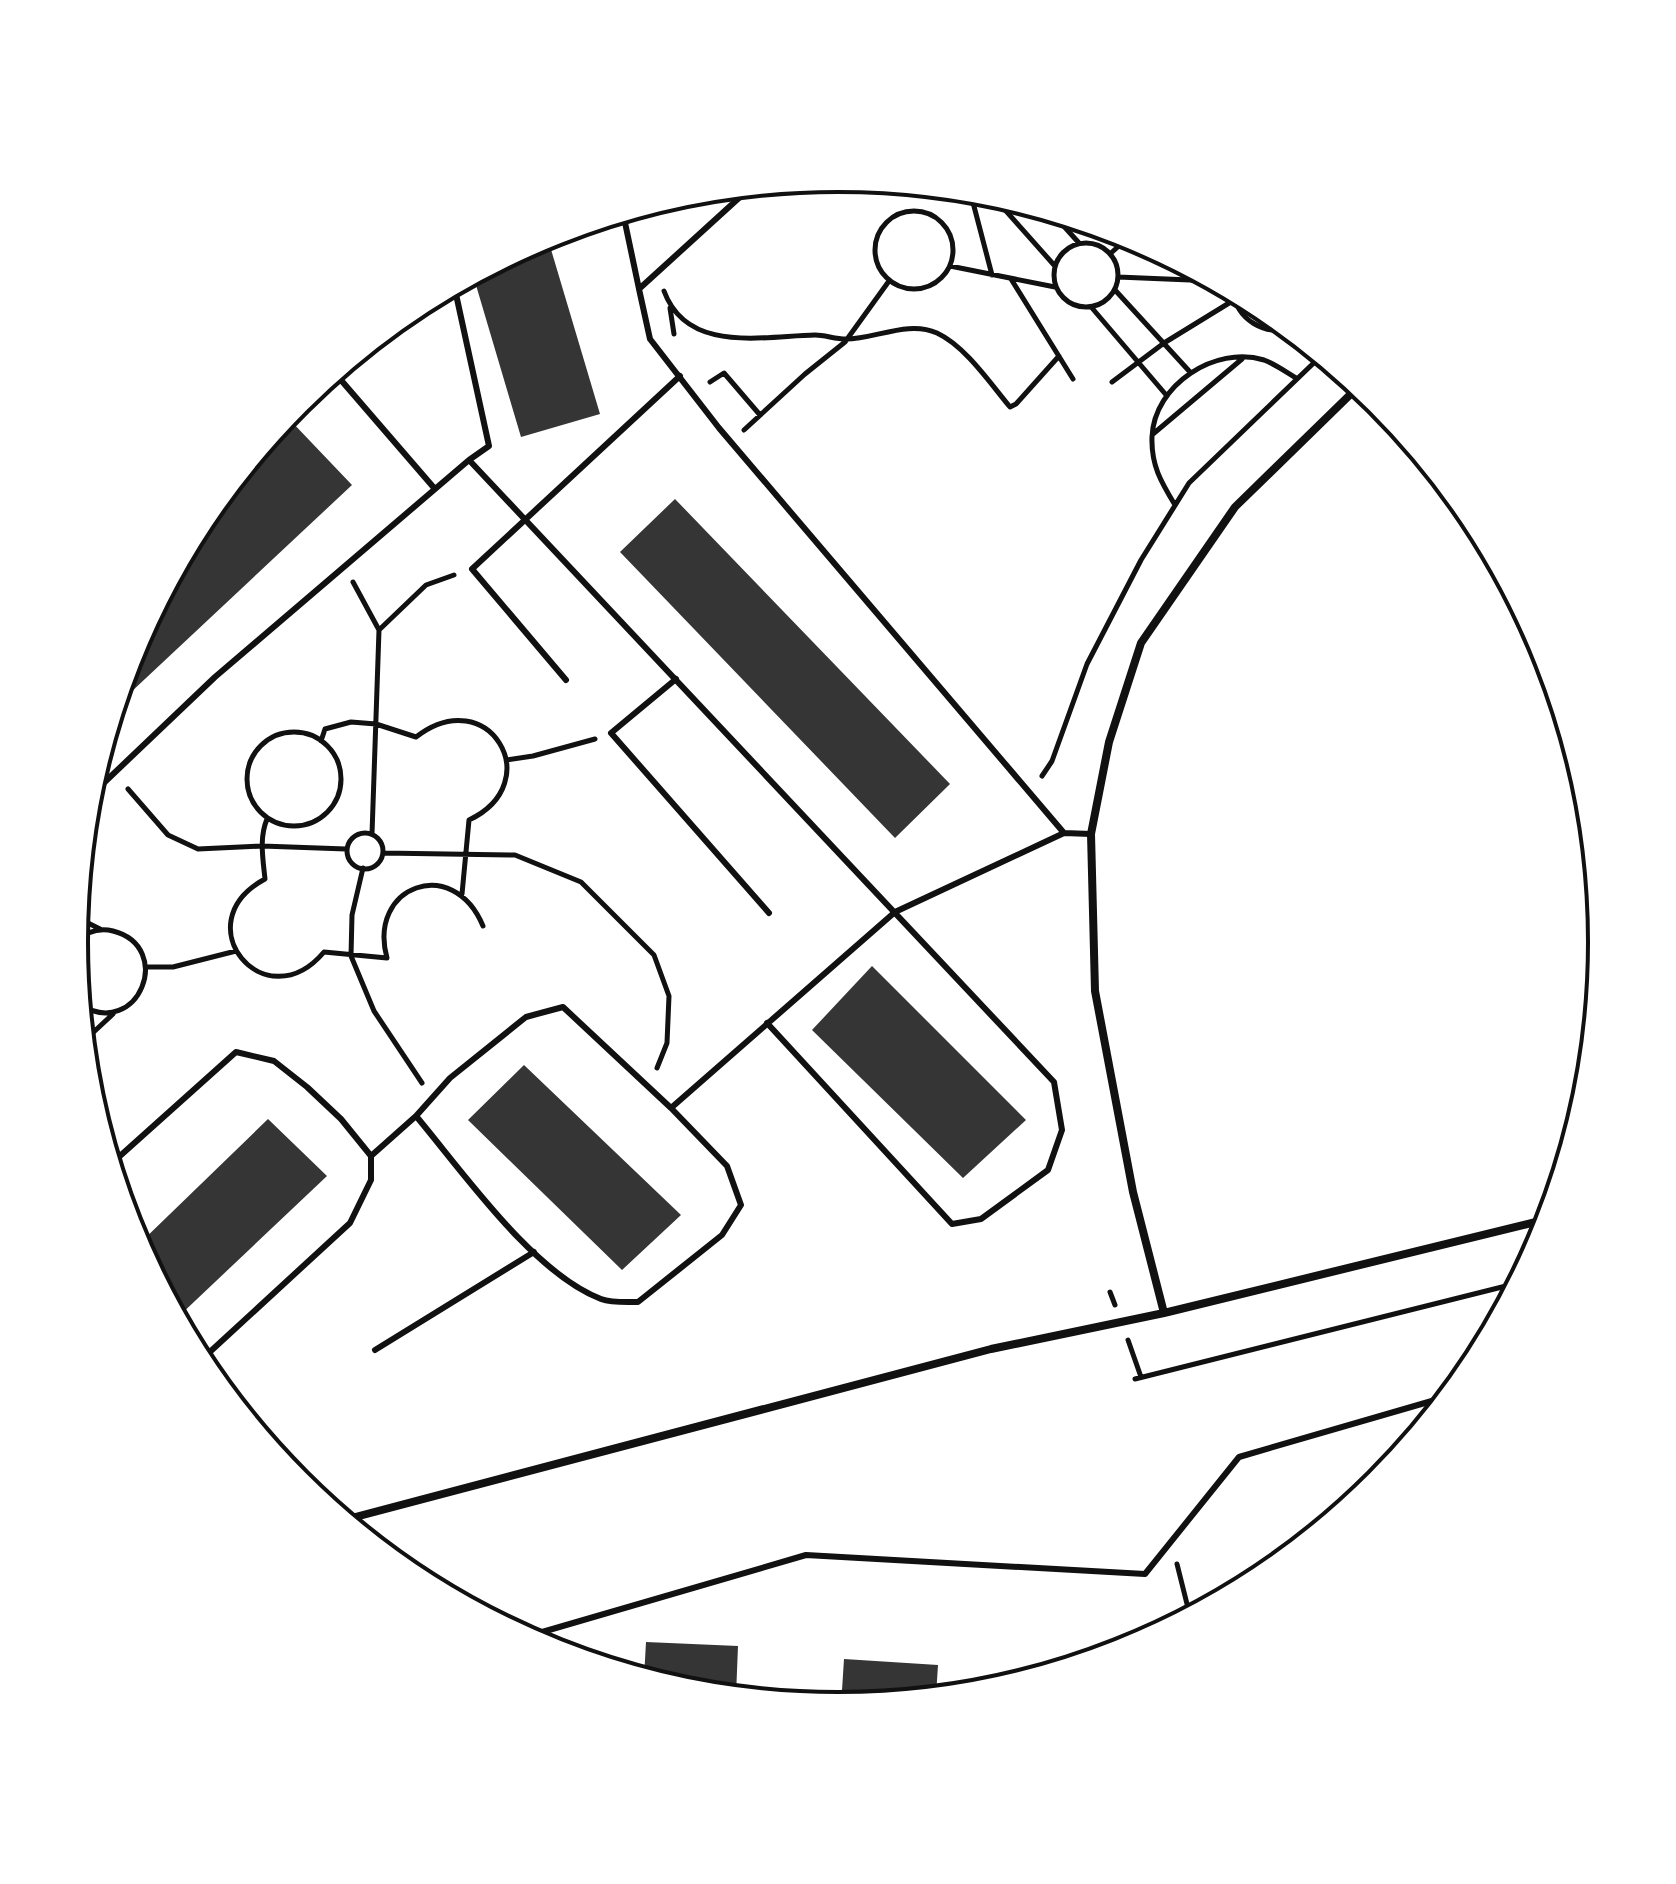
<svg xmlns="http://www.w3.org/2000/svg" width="1676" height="1884" font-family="'Alegreya Sans',sans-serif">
<rect width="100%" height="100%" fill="#fff"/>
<!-- building -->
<path fill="#353535" d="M547,236l53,178 -79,23 -48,-162z
M290,420l62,65 -238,223 18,-59 71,-132 54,-66z
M675,499l275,285 -55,54 -275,-286z
M872,966l154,154 -63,58 -151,-148z
M524,1065l157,150 -59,55 -154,-150z
M268,1119l59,57 -150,142 -39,-73z
M1248,1584v1l-20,11 -2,-6z
M646,1642l92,4 -2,50 -47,-5 -45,-13z
M844,1659l94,6 -2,31 -95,10z
M1041,1668h20v1l-21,6z"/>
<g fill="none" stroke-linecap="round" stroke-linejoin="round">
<!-- path -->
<path stroke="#111" stroke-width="5" d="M970,191l22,84
M991,194l63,71
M875 250a39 39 0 1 1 78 0a39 39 0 1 1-78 0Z
M1051,212l28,31
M1054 275a32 32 0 1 1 64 0a32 32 0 1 1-64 0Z
M1111,253l19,-17
M950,266l105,21
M1118,277l96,4
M1011,279l62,100
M1115,290l75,82
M664,291c23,63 99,45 151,44 10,0 20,4 31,4 29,0 62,-19 91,-6 28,13 53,50 73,74l6,-3 43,-48
M1233,291c4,30 31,43 58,39
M670,308l4,26
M1092,308l75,88
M710,382l14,-9 36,42
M1112,382l52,-39 70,-43
M744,430l61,-56 40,-32 44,-61
M1153,434l89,-75
M1175,505c-14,-23 -24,-40 -23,-68 2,-52 63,-92 112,-77 11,4 22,12 32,18
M353,582l26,48 -7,204
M379,630l47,-45 28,-10
M247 779a47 47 0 1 1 94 0a47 47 0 1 1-94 0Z
M321,741l4,-12 26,-7 25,2 40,13c72,-56 133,45 53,83l-7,74
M506,760l27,-4 62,-17
M1042,776l10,-15 35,-97 54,-104 48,-77 133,-128
M128,789l40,46 30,14 64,-3 84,3
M267,819c-8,19 -4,40 -2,60 -82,44 0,143 59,73l63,6c-20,-72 66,-104 96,-32
M347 851a18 18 0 1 1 36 0a18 18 0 1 1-36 0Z
M383,853l132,2 66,27 73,73 15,41 -2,47 -10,25
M363,868l-11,47 -1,41 23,55 48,72
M76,917l24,12
M74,942c12,-10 24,-15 39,-11 62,16 26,109 -33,74
M147,967h26l63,-16
M84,1041l29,-27
M1110,1292l5,13
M1128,1340l13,37
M1135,1379l383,-96
M1177,1564l13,52"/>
<!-- service -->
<path stroke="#111" stroke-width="6" d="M751,187l-112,102 11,50 69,89 345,405 27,1
M623,213l16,76
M454,285l35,161 -20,14
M334,372l101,117
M676,679l-65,54 158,180
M566,680l-94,-111 208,-193
M88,798l127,-121 254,-217 585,622 8,48 -14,40 -67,49 -29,5 -185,-201
M416,1116c47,56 117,157 185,183 11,4 25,3 37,3l84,-67 19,-30 -14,-39 -56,-58 224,-196 169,-79
M111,1164l125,-112 38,9 33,26 34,32 30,37
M375,1350l159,-98
M200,1361l150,-138 21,-43v-24l45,-40 34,-38 76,-61 37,-10 108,101
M525,1637l281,-82 339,19 94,-117 210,-61"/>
<!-- minor -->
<path stroke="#111" stroke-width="8" d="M1164,1313l-31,-121 -38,-201 -4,-157 18,-92 32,-99 94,-136 124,-121
M344,1520l647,-171 173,-36 384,-94"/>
</g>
<!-- crop -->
<path d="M0 0H1676V1884H0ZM88 942a750 750 0 1 1 1500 0a750 750 0 1 1-1500 0Z" fill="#fff" fill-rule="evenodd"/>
<path fill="none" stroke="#111" stroke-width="4" d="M88 942a750 750 0 1 1 1500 0a750 750 0 1 1-1500 0Z"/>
</svg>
